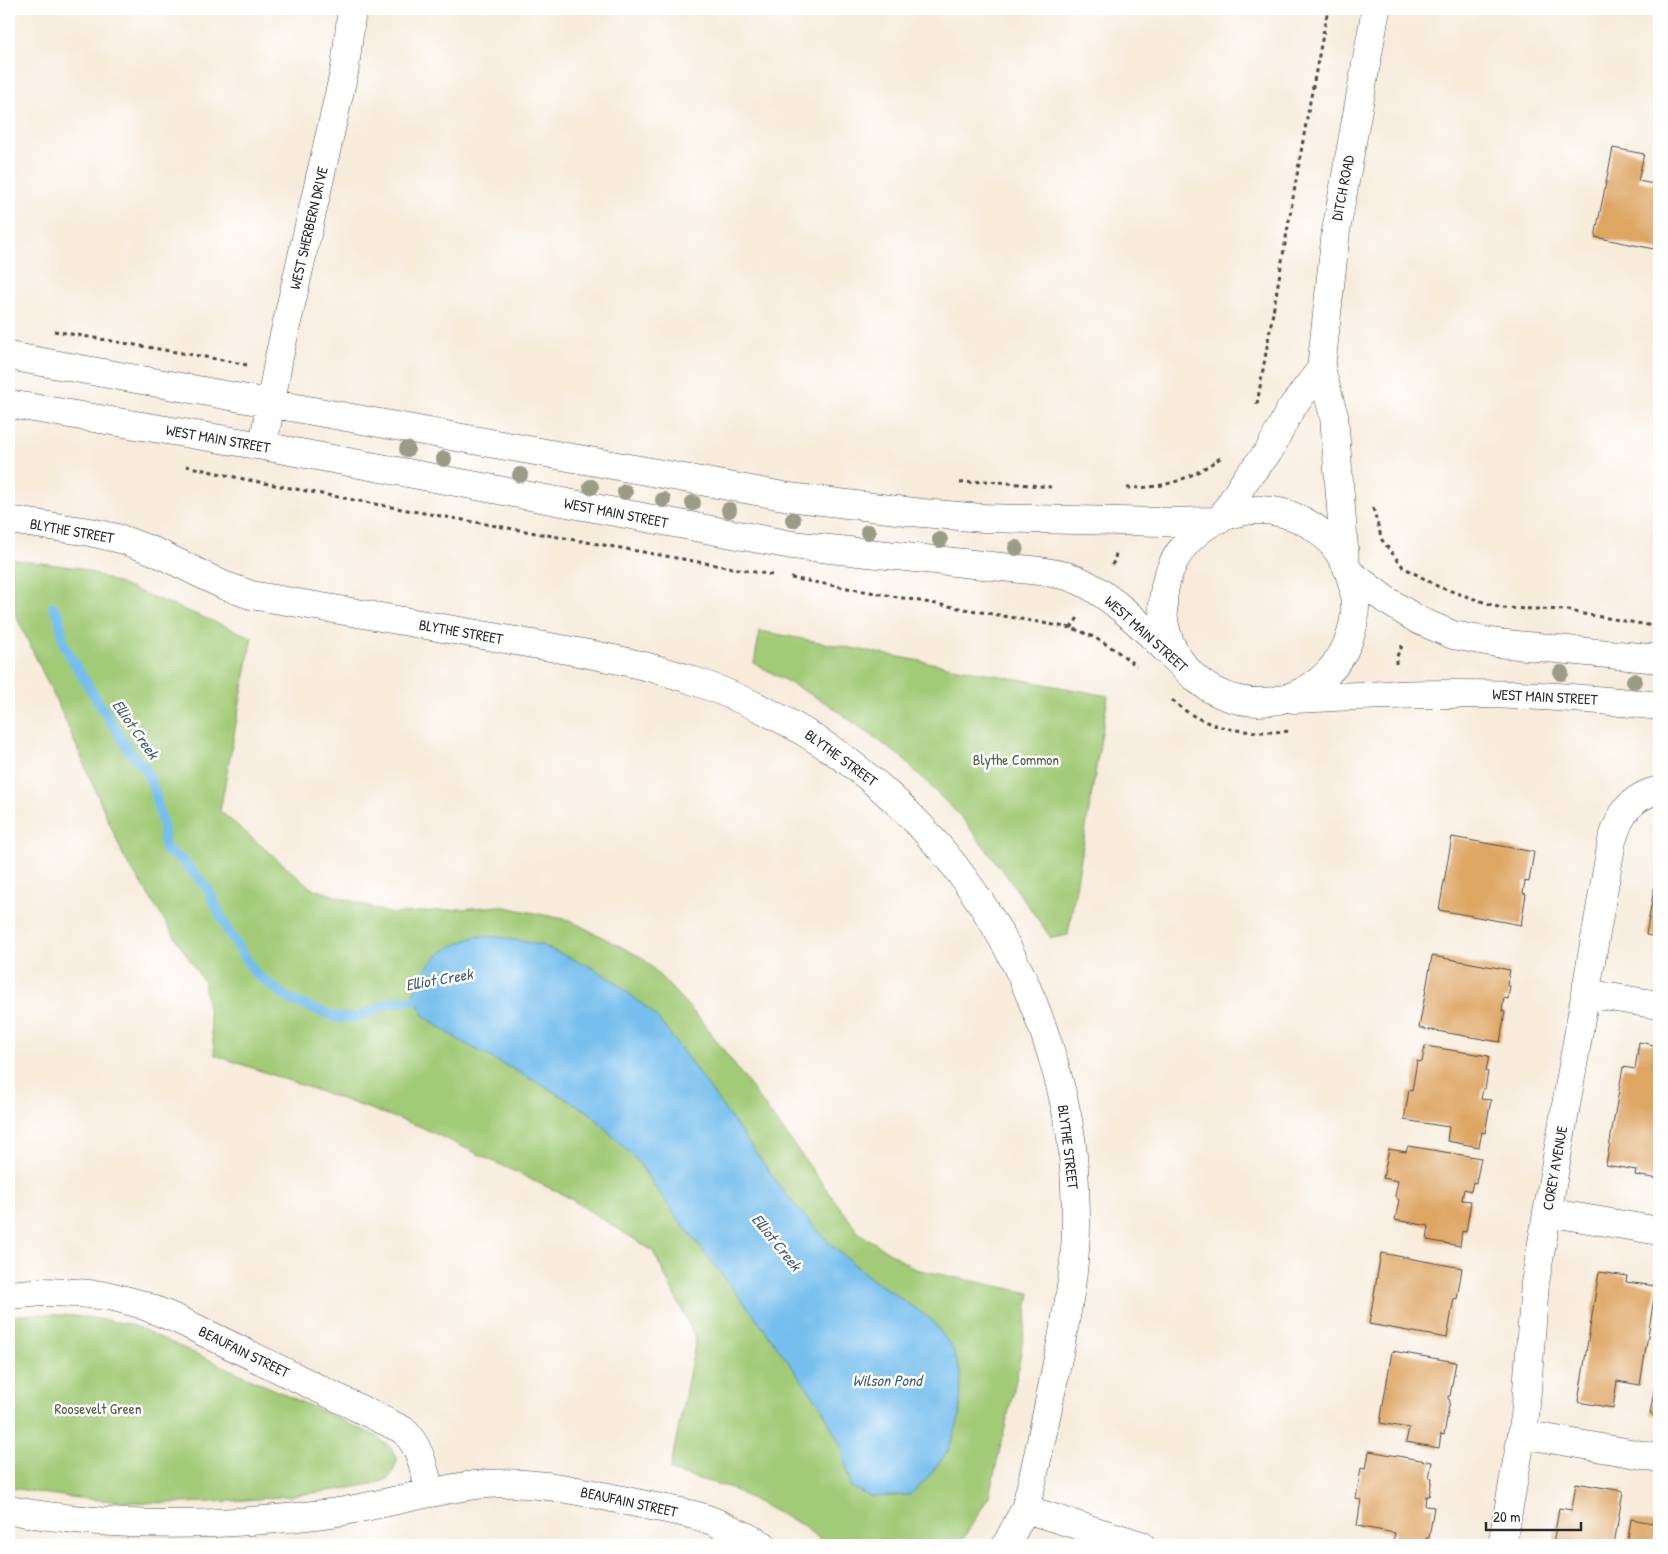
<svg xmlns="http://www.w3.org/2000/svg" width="1668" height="1554" font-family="'Patrick Hand',sans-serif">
<rect width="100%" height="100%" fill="#fff"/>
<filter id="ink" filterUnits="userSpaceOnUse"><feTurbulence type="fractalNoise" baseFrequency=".02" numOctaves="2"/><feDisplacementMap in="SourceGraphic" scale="10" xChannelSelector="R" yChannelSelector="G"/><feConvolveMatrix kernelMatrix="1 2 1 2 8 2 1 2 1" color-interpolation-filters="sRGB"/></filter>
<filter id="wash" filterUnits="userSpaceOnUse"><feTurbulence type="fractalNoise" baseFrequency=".0096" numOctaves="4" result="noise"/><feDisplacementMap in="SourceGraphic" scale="20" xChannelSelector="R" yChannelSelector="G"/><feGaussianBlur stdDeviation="1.12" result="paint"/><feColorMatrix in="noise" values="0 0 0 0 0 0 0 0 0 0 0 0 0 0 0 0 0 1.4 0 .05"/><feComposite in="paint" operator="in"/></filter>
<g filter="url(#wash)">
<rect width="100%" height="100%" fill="#f7ebda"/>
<!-- green -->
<path fill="#a2cb77" stroke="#667b51" d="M9,559l71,9 172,69 -32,174 91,77 81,26 108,-8 69,14 74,38 59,63 157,212 56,36 115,24 -13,83 -28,120 -27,45 -5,4h-130l-25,-20 -74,-38 -58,-16 26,-132 -43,-88 -87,-55 -147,-70 -204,-71 -11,-73 -80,-125 -61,-142 -54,-114z
M760,631l348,65 -40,239 -17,3 -39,-55 -50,-65 -62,-62 -72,-52 -74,-41z
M33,1314c34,0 66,4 100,11l245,112 14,12 5,10c-2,7 -4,17 -10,20 -7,5 -49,11 -60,12 -104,15 -214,18 -318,-4v-171z"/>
<!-- water -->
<path fill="#75beed" stroke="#50748c" d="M477,936l22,1 42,8 48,21 24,14 41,34 25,32 108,150 44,49 41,34 59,40 21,28 9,27 -1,42 -12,35 -22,29 -16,15 -40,2 -19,-10 -10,-41 -21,-41 -67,-91 -78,-99 -37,-53 -48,-49 -44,-26 -86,-46 -37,-26 -7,-15 -4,-2c14,-38 27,-49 65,-62z"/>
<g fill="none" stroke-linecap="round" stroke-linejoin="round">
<!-- stream -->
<path stroke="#75beed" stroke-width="10" d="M53,607l6,8 5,30 18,31 48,76 17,19 7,18 9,37 2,24 16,9 27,30 19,40 28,44 34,26 49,19 21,-1 30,-14 39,-5"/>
</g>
<g id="blocks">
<!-- building -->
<path fill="#dea664" d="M1613,148l31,6 -6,27 21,4v65l-64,-13z
M1452,837l82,15 -5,30 -4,-1 -2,12 3,1 -5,31 -82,-15z
M1658,866h1v71l-13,-2z
M1432,956l78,14 -3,15 3,1 -2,13 -4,-1 -2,13 3,1 -5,30 -81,-14z
M1639,1042l20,4v133l-24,-4 1,-5 -30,-5 17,-98 12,2z
M1425,1046l64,10 -3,15 2,1 -3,17h-2l-2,10 10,1 -6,33 -3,-1 -3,15 -32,-6 2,-14 -45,-7 5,-30 3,1 5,-30 5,1z
M1408,1146l73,12 -5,25 -3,-1 -2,9 -7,-2 -2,11 9,1 -5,31 -4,-1 -2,15 -33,-6 2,-14 -34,-6 4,-20 -4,-4 3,-15 -15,-3 6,-29 17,3z
M1381,1253l81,15 -5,31 -3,-1 -7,40 -78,-14z
M1599,1272l28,4 -1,6 30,4 -16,99 -23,-4 -4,27 -35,-6z
M1392,1351l64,11 -6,34h-2v3l2,1 -6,35 -3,-1 -2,14 -33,-6 3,-14 -29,-5z
M1658,1366h1v50l-9,-2z
M1369,1451l63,11 -3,16h3l-3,18h-3l-1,10 9,1 -5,31h-3l-1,7h-33l3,-12 -38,-7 4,-26 -5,-1 5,-31 5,1z
M1576,1483l47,8 -9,54h-61l6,-37 13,2z
M1657,1496l2,1v48h-32l4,-26 22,4z"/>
</g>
</g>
<g filter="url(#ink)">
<use href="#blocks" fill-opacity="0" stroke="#4a4845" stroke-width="1"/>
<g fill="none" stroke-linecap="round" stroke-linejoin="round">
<!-- minor casing -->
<g stroke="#4a4845" stroke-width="29">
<path id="minor" d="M9,356l780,141 133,16 61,5 179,4 52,-1
M9,404l254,42 529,99 248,26c10,2 21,3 30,6 42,14 90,68 122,98
M263,446l16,-89 66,-289 7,-59
M1163 606a96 96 0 1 1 192 0a96 96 0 1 1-192 0Z
M1222,517l24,-38 23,-28 21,-41 31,-41
M9,520l81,12 31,7 35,13 67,33 28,10c85,14 169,29 254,44 66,12 132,21 195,44 196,70 325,230 367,432 7,32 8,67 9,100 1,50 -9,99 -19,148 -8,40 -16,80 -25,119l-7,27 -19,36
M1345,561l-11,-145 -13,-47 15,-138 40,-222
M1351,574l35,26 32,20 35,15 44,8 162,16
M1293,699c74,-4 148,-7 221,-4 49,1 97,6 145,11
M1585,993l74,12
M1547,1212l112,19
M9,1295l34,-3 34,1 33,3 30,8 39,16 224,110c18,17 21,40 27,62
M1522,1434l137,24
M1025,1509l116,36
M9,1510c106,19 215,17 322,3 49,-7 96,-22 144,-28 54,-7 108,7 161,18 23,5 48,8 71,16 19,7 38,17 56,26
M1502,1545l23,-128 10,-134 77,-442c8,-27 18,-44 47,-51"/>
</g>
<!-- path -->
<path stroke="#4a4845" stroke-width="3" stroke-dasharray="4 4" stroke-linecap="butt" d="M54,331l174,30 19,4
M1257,404l51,-292 20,-103
M186,466l62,14 159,30 365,65
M960,483l28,-2 63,6
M1127,488c41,0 63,-9 96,-32
M1373,508l9,32 21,27 36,20 62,21 69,2 8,3 76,13
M1112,565l3,-6 1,-7
M791,578l280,50c25,8 46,22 65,38
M1071,628l8,-12
M1396,664v-6l7,-14
M1172,700c35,32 75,34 120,31"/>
<!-- minor -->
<use href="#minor" stroke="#fff" stroke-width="28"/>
</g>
<!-- trees -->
<g fill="#9b9c86">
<circle cx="407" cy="449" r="8"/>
<circle cx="444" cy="459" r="8"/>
<circle cx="520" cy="475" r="8"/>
<circle cx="591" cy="487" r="8"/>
<circle cx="625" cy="492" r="8"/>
<circle cx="663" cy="500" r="8"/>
<circle cx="693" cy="503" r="8"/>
<circle cx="729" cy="510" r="8"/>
<circle cx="793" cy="520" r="8"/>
<circle cx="868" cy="532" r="8"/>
<circle cx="940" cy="540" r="8"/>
<circle cx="1016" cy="548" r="8"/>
<circle cx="1561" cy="673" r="8"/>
<circle cx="1634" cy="681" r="8"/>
</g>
</g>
<g text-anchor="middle" stroke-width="5" stroke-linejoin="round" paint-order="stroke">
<!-- street labels -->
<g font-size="15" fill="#2b2b2b" stroke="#fff">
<text transform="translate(1343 188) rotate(-79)" y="5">DITCH ROAD</text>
<text transform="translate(309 228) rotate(-77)" y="5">WEST SHERBERN DRIVE</text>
<text transform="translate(218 439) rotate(10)" y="5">WEST MAIN STREET</text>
<text transform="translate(616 513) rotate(11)" y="5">WEST MAIN STREET</text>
<text transform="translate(72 531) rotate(10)" y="5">BLYTHE STREET</text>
<text transform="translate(461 632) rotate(10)" y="5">BLYTHE STREET</text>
<text transform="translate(1146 634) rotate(42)" y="5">WEST MAIN STREET</text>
<text transform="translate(1545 697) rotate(3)" y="5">WEST MAIN STREET</text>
<text transform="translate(841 758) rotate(36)" y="5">BLYTHE STREET</text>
<text transform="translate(1068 1147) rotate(83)" y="5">BLYTHE STREET</text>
<text transform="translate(1555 1168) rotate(-80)" y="5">COREY AVENUE</text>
<text transform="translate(244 1352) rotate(26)" y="5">BEAUFAIN STREET</text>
<text transform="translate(629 1502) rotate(12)" y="5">BEAUFAIN STREET</text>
</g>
<!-- park labels -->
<g font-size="15" fill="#4f5b42" stroke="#fff">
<text x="1016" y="765">Blythe Common</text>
<text x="98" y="1414">Roosevelt Green</text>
</g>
<!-- water labels -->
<g font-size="16" font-style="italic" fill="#455e6f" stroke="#fff">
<text transform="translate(136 729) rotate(55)" y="6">Elliot Creek</text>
<text transform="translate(439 979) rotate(-10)" y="6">Elliot Creek</text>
<text transform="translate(777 1242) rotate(51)" y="6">Elliot Creek</text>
<text x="887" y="1386">Wilson Pond</text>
</g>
</g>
<!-- margin -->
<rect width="1668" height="1554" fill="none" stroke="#fff" stroke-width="30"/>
<!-- scale -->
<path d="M1486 1522v8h95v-8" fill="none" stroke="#2b2b2b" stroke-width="2.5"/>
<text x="1493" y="1522" font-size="15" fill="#2b2b2b" stroke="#ffffff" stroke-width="4" paint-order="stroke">20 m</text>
</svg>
